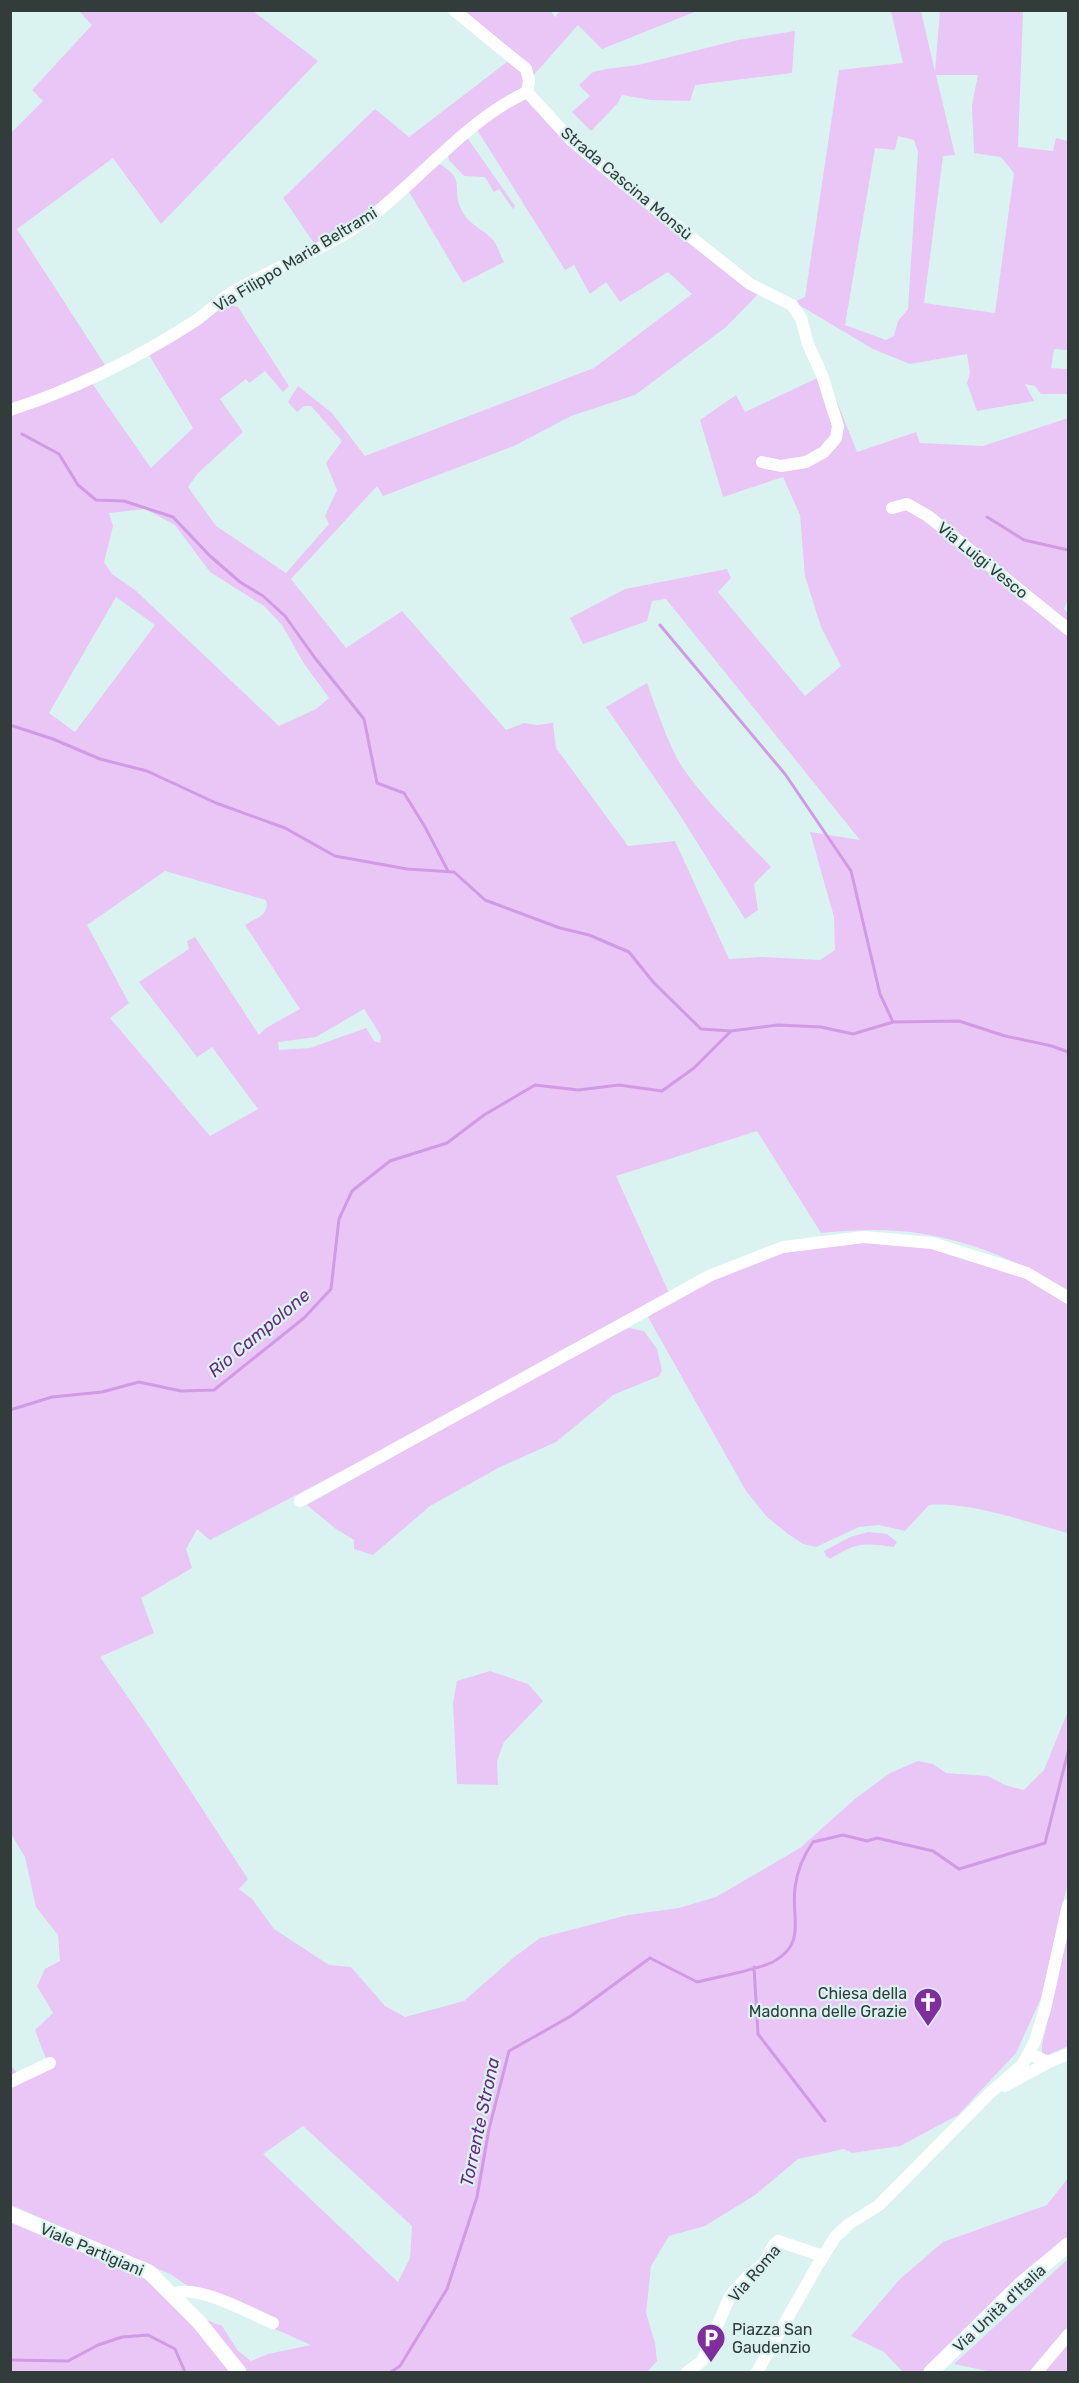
<svg xmlns="http://www.w3.org/2000/svg" width="1079" height="2383" font-family="Rubik,sans-serif">
<rect width="100%" height="100%" fill="#daf3f0"/>
<!-- green -->
<path fill="#e9c6f6" fill-rule="evenodd" d="M561,10l136,1 -95,38 -24,-24 -46,52 -72,-66h91l4,6z
M79,11h174l65,50 -157,163 -48,-66 -96,71 88,136 -80,36 -14,5v-273l32,-32 -11,-11 60,-65z
M891,11h30l14,61 5,-61h83l-5,136 35,4 3,-13 12,3v209l-14,-1 -3,19 17,1v25h-27l-6,-8 -10,-2 9,17 -57,10 -10,-28 3,-10 -3,-19 -57,10 -37,-15 -79,-47 11,-5 34,-227 64,-7zM936,75h42l-6,30 2,48 27,4 13,16 -19,140 -71,-10 19,-147 12,-1zM898,136l16,4 4,12 -10,157 -10,12 -4,15 -8,4 -41,-15 30,-177 20,2z
M795,31l-3,42 -97,12 -5,16 -39,-1 -29,-5 -4,8 -27,28 -19,-19 18,-16 -11,-11 14,-13 13,-3 32,-4 100,-25z
M511,59l11,11 2,16 -50,37 -96,84 -62,39 -33,-48 92,-89 34,28z
M523,96l48,46 189,150 -34,35 -91,68 -64,21 -57,30 -131,50 -6,-10 -86,93 55,69 56,-37 104,119 18,-7 13,2 16,-2 3,25 72,98 47,-5 54,118 33,-2 58,3 15,-10 -1,-33 -24,-85 50,8 -194,-241 -14,2 -5,20 -64,23 -13,-26 55,-29 102,-20 4,9 -13,14 87,104 36,-30 -20,-39 -16,-51 -5,-61 -17,-38 -60,20 -23,-77 36,-25 9,17 81,-38 31,78 59,-20 4,11 63,3 85,-28v181l-4,10 4,4v677c-42,-25 -96,-49 -145,-56 -34,-6 -68,-4 -102,-1l-64,-102 -141,45 53,117 -102,54 -124,71 -233,122 -13,-11 -11,20 6,19 -51,30 13,35 -54,24 50,72 98,150 -9,10 13,10 22,30 55,36 22,2 34,39 20,11 59,-16 49,-43 27,-20 88,-23 51,-7 37,-11 84,-49 55,-49 35,-26 28,-12 15,3 13,9 42,3 17,9 19,5 20,-20 24,-59v171l-27,116 -25,55 -58,62 -58,31 -48,7 -8,-4 -46,10 -43,36 -50,31 -36,10 -18,30 -5,47 9,30 2,18 -10,11h-400l-45,-54 20,8 16,25 13,10 17,-7 43,-9 -102,-45 -39,-26 -159,-69 -1,-141 8,10 29,-13 -12,-31 18,-17 -16,-27 8,-17 15,-8 -2,-26 -22,-28 -11,-50 -15,-25 1,-1418 80,-32 60,86 42,-40 -44,-73 78,-51 11,3 51,79 -6,6 -18,-21 -16,12 -3,-4 -26,20 23,33 -45,41 -10,14 28,39 70,47 43,-49 -4,-8 12,-26 -11,-27 16,-22 -31,-35h-7l-7,6 -9,-10 10,-16 34,27 33,43 229,-88 98,-74 -24,-22 -48,30 -14,-20 -16,12 -16,-29 -9,5 -89,-142zM145,509l30,16 35,47 54,34 18,19 21,37 26,36 -13,11 -37,17 -144,-136 -23,-16 -8,-12 9,-36 -4,-13zM116,597l39,28 -80,107 -26,-19zM165,871l101,29c4,15 -10,18 -21,25l55,84 -34,19 -7,7 -64,-98 -8,4 2,8 -50,33 58,75 15,-10 46,62 -48,27 -100,-118 19,-15 -42,-78zM364,1009l17,27 -1,7 -6,-2 -8,-13 -56,20 -31,2 -1,-8 38,-5zM303,2126l109,100 -2,32 -12,24 -135,-128z
M466,136l49,70 -2,3 -14,-20 -5,3 -9,-15 -21,-1 -15,-16 -2,-8z
M438,163c30,17 12,25 24,48 8,15 23,19 31,29 5,6 7,15 11,22l-41,21 -55,-93z
M647,683c9,24 23,68 38,88 25,35 57,65 86,96l-17,17 4,26 -13,9 -67,-107 -72,-105z
M859,1241l73,5 96,33 40,24v230c-39,-10 -99,-32 -139,-28l-24,26 -26,-6 -20,2 -43,20 -13,-3 -15,-10 -21,-17 -21,-26 -98,-174 16,-12 43,-22 79,-33z
M629,1328l15,3 13,18 5,22 -3,5 -46,19 -57,47 -56,25 -70,39 -57,49 -19,-6v-9l-18,-11 -29,-24 259,-145z
M868,1532l19,2 10,8 -3,5c-32,-4 -36,-5 -64,12l-4,-3 -2,-5 26,-14z
M490,1671l38,13 15,17 -39,41 -7,19 1,24 -41,-1 -4,-81 4,-22z
M1068,1931v115l-23,10 -3,-4v-7z
M1068,2178v64l-144,130h-21l-19,-20 -33,-16 49,-57 43,-37 104,-37z
M10,2219l130,56 25,20 68,77h-222z
M1068,2259v67l-39,46h-37l-38,-8z
M1068,2342v30h-25z"/>
<g fill="none" stroke-linecap="round" stroke-linejoin="round">
<!-- stream -->
<path stroke="#d09ae4" stroke-width="3" d="M22,434l37,20 19,31 18,15 28,1 49,16 37,39 30,26 23,14 22,20 30,42 49,61 13,64 27,10 21,34 23,44
M987,517l37,23 44,10
M660,625l125,149 66,97 29,123 13,28
M10,725l43,14 47,20 47,12 69,32 69,25 50,28 72,13 47,3 31,28 75,28 29,7 40,17 25,31 47,46 30,2
M10,1410l42,-13 50,-5 37,-10 42,9 33,-1 90,-72 27,-29 8,-70 13,-28 38,-30 57,-18 37,-28 51,-30 43,5 41,-5 43,6 32,-23 37,-37 47,-6 43,2 32,7 40,-12 66,-1 46,15 47,10 16,6
M754,1967l4,67 67,87
M10,2360l58,1 30,-16 24,-8 26,-2 27,14 10,23
M391,2372l9,-6 47,-77 30,-92 12,-68 20,-78 62,-35 79,-58 47,24c19,-5 60,-12 76,-20 34,-19 18,-43 22,-74 2,-17 8,-32 18,-46l30,-7 24,6 10,-3 56,13 26,18 86,-26 23,-91"/>
<!-- minor -->
<path stroke="#fff" stroke-width="12" d="M454,10l72,59 3,11 -2,12 45,49 47,39 131,104 42,21 9,13 7,26 14,31 16,51 -2,12 -12,14 -18,10 -25,4 -19,-4
M10,410c65,-21 128,-52 185,-89 12,-8 23,-20 36,-28 48,-29 103,-46 147,-82 49,-39 91,-92 149,-119
M892,508l15,-4 21,12 140,113
M300,1501l411,-226 72,-28 81,-10 68,6 95,30 41,25
M1029,2054l20,8 19,-8
M10,2082l40,-19
M1005,2086l44,-24
M172,2294c25,-11 76,19 101,29
M687,2372l15,-11 28,-65 17,-19 17,-14 9,-17 5,-5 45,15
M757,2372l60,-106 19,-30 13,-12 29,-18 111,-112 34,-30 12,-23 10,-32 23,-104
M1037,2372l31,-37"/>
<!-- major -->
<path stroke="#fff" stroke-width="15" d="M10,2214l139,58 50,50 40,50
M931,2372l89,-87 48,-40"/>
</g>
<!-- icons -->
<defs>
<g id="church-pin" transform="scale(1.5)"><path d="M0 17L-7.5 6A9.5 9.5 0 1 1 7.5 6Z" fill="#812e9c" stroke="#daf3f0"/><path d="M-1.2-6h2.4v3.5h3.3v2.4h-3.3V6h-2.4V-.1h-3.3v-2.4h3.3Z" fill="#fff"/></g>
<g id="parking-pin" transform="scale(1.5)"><path d="M0 17L-7.5 6A9.5 9.5 0 1 1 7.5 6Z" fill="#812e9c" stroke="#daf3f0"/><path d="M-3.5-5.5H1a3.5 3.5 0 0 1 0 7H-1V5.5H-3.5ZM-1-3.4V-.6H.8a1.4 1.4 0 0 0 0-2.8Z" fill="#fff"/></g>
</defs>
<g fill-rule="evenodd">
<use href="#church-pin" x="928" y="2002"/>
<use href="#parking-pin" x="711" y="2338"/>
</g>
<g text-anchor="middle" stroke-width="4.5" stroke-linejoin="round" paint-order="stroke">
<!-- street labels -->
<g font-size="16" fill="#323c3b" stroke="#daf3f0">
<text transform="translate(627 183) rotate(40)" y="6">Strada Cascina Monsù</text>
<text transform="translate(295 259) rotate(-31)" y="6">Via Filippo Maria Beltrami</text>
<text transform="translate(983 560) rotate(39)" y="6">Via Luigi Vesco</text>
<text transform="translate(92 2249) rotate(23)" y="6">Viale Partigiani</text>
<text transform="translate(754 2273) rotate(-49)" y="6">Via Roma</text>
<text transform="translate(999 2308) rotate(-43)" y="6">Via Unità d'Italia</text>
</g>
<!-- poi labels -->
<g font-size="16" fill="#323c3b" stroke="#daf3f0" text-anchor="end">
<text x="907" y="1999">Chiesa della<tspan x="907" dy="18">Madonna delle Grazie</tspan></text>
<text x="732" y="2335" text-anchor="start">Piazza San<tspan x="732" dy="18">Gaudenzio</tspan></text>
</g>
<!-- water labels -->
<g font-size="18" font-style="italic" fill="#6a2880" stroke="#daf3f0">
<text transform="translate(259 1333) rotate(-40)" y="6">Rio Campolone</text>
<text transform="translate(480 2122) rotate(-78)" y="6">Torrente Strona</text>
</g>
</g>
<!-- border -->
<rect width="1079" height="2383" fill="none" stroke="#323c3b" stroke-width="24"/>
</svg>
